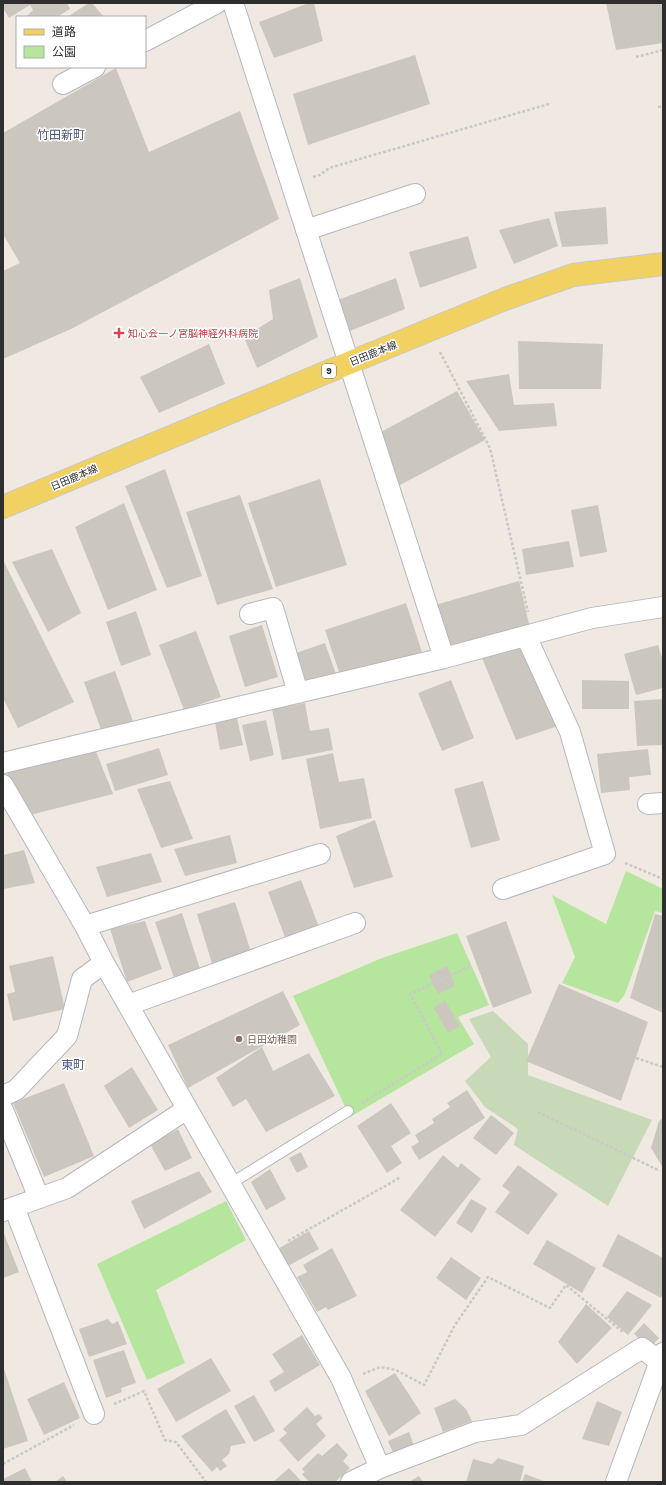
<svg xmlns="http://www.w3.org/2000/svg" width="666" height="1485" font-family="'Work Sans','Noto Sans JP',sans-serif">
<rect width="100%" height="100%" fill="#efe9e1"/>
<!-- green -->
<path fill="#b6e59e" d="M626,871l37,18v24l-8,-2 -30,83 -7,9 -56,-20 13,-26 -23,-62 54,29z
M457,933l32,72 -31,12 16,27 -124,73 -57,-121 89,-38z
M226,1201l20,39 -90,50 29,73 -38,17 -50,-116z"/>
<!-- cemetery -->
<path fill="#c8d9b8" d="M493,1011l35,33v31l124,45 -44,86 -94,-61 4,-16 -33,-22 -20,-26 26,-24 -22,-38z"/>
<!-- building -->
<path fill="#cbc7bf" d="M5,3h62l3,6 -13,8h-31l7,-7 -3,-5 -21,13 -6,-10v-4z
M89,3h3l12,14h-37z
M309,3h5l9,38 -49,17 -15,-36z
M606,3h57v40l-47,7z
M415,55l15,49 -122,41 -15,-51z
M116,68l33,84 91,-41 39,108 -208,110 -68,30v-88l17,-8 -17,-29v-101z
M606,207l2,37 -46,3 -8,-35z
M549,218l9,28 -44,18 -15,-34z
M468,236l9,32 -57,20 -11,-36z
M300,278l18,59 -61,31 -13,-31 29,-18 -4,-29z
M396,278l9,31 -55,22 -12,-31z
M518,341l85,3 -2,45h-82z
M209,344l16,40 -66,29 -19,-36z
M509,374l5,31 40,-2 3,23 -58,5 -33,-50z
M457,391l28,49 -85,45 -21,-52z
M165,469l37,107 -35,12 -42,-102z
M320,479l27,86 -71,22 -28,-84z
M240,495l33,94 -56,16 -31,-93z
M124,503l33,87 -49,20 -33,-83z
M598,505l9,47 -27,5 -9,-47z
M569,541l5,26 -48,8 -4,-26z
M52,549l29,64 -33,19 -36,-70z
M3,560l71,142 -56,26 -15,-30z
M519,581l11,47 -81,24 -14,-47z
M406,603l16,49 -81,26 -16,-48z
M136,611l15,44 -30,11 -15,-44z
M262,625l16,52 -33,10 -16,-51z
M196,631l25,66 -37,13 -25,-65z
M522,642l36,84 -42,14 -34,-82z
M325,643l12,34 -29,10 -12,-34z
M658,645l5,16v27l-27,7 -12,-41z
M115,671l19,53 -31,11 -19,-53z
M451,680l23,58 -32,13 -24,-58z
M582,680l47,1v28h-47z
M663,699v46l-26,1 -3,-45z
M305,703l5,28 19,-3 4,22 -51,10 -10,-51z
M237,718l6,27 -23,5 -5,-28z
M266,720l8,35 -24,6 -8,-36z
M159,748l9,27 -53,16 -9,-27z
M95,749l18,45 -83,21 -25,-45z
M648,749l3,26 -22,2 1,13 -29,3 -4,-39z
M333,753l6,29 25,-4 8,40 -52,11 -14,-70z
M170,781l23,58 -32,9 -24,-59z
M483,781l17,59 -29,8 -17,-59z
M375,820l18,57 -39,11 -18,-52z
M230,835l7,28 -52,13 -11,-27z
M24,850l11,33 -32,6v-34z
M151,853l11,29 -55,15 -11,-30z
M301,880l18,47 -33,13 -18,-48z
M235,902l17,53 -39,12 -16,-53z
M182,913l19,59 -26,9 -20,-59z
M655,914l8,2v97l-33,-15z
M145,921l17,48 -35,13 -17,-53z
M506,921l26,72 -39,15 -27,-72z
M53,956l12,53 -52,12 -6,-27 8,-2 -6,-26z
M447,966l8,20 -17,8 -9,-19z
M559,984l89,38 -27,79 -95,-40z
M283,991l17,34 -112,63 -20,-43z
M445,1000l15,26 -12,7 -14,-25z
M262,1047l11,24 36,-18 26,43 -69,36 -20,-33 -13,8 -17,-29z
M132,1067l26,43 -29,18 -25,-42z
M64,1083l30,73 -50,21 -31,-74z
M467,1090l18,28 -66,42 -8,-13 8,-5 -4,-7 19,-12 -2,-4 18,-12 -3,-4z
M391,1103l20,30 -20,13 11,17 -15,10 -30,-47z
M491,1115l23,18 -18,22 -23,-17z
M663,1118v50l-12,-20 8,-27z
M178,1129l14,29 -27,13 -15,-27z
M301,1152l7,15 -11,6 -8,-15z
M443,1155l15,13 3,-5 20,16 -46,58 -35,-27z
M518,1165l40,29 -30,41 -33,-23 15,-20 -8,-6z
M270,1169l16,30 -20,11 -15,-28z
M199,1171l13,21 -68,37 -13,-28z
M471,1199l16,9 -15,25 -16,-10z
M3,1231l16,41 -16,6z
M309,1231l10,18 -33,18 -10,-17z
M618,1234l45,24v35l-2,5 -59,-32z
M547,1240l49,28 -14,25 -49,-29z
M332,1248l25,48 -29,14 -2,-3 -9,5 -20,-35 10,-5 -4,-7z
M451,1257l30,21 -15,22 -30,-22z
M627,1291l25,14 -24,30 -21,-18z
M586,1304l26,24 -35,36 -19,-22z
M108,1319l4,5 6,-3 9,23 -38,13 -10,-28z
M644,1323l15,15 -9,10 -16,-14z
M302,1335l18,30 -45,27 -6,-11 15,-9 -12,-18z
M124,1350l12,33 -15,5 1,4 -16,6 -13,-38z
M211,1358l20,33 -55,31 -19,-33z
M3,1366l25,75 -25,8z
M395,1373l26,40 -32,23 -24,-45z
M64,1382l16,36 -36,17 -17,-36z
M254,1395l21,36 -21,11 -20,-36z
M455,1399l11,10 6,12 -29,11 -9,-24z
M597,1401l25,11 -13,34 -27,-7z
M307,1407l8,9 4,-2 4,4 -7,6 10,12 -28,26 -19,-22 8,-7 -4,-4z
M226,1409l20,34 -15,3 -2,8 -7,6 5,6 -7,5 -3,-4 -5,5 -31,-36z
M409,1432l5,14 -20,9 -6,-14z
M337,1443l11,12 -5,6 7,7 -15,14h-26l-7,-8 3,-2 -3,-3 16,-16 4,3z
M498,1458l26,8 -4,16h-54l7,-23 19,5z
M25,1468l7,14h-29v-3z
M289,1468l13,14h-29z
M525,1474l19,7 -1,1h-21z
M63,1476l4,6h-12z
M419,1476l4,6h-14z"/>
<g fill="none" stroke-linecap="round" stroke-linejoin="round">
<!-- lane casing -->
<g stroke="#b4b7c1" stroke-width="12">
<path id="lane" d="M230,1184l118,-73"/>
</g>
<!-- street casing -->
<g stroke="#b4b7c1" stroke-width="22">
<path id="street" d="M233,3l211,655
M145,41l72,-38
M63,84l32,-17
M306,230l109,-36
M250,614l23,-6 25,85
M3,763l441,-105 148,-40 71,-11
M3,785l82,141 19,37 237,415 39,90
M648,804l15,-1
M503,889l102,-35 -35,-122 -44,-96
M85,926l235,-72
M128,1005l227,-82
M3,1096l13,-6 51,-54 15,-57 22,-16
M3,1110l36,88
M14,1207l80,207
M3,1211l64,-23 120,-79
M351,1482l29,-14 95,-36 46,-7 121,-77 18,14
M616,1482l47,-129"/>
</g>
<!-- primary casing -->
<g stroke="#c9c9c9" stroke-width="24">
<path id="primary" d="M3,507l324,-135 178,-73 68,-24 90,-11"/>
</g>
<!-- path -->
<path stroke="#c9c9c9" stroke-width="2.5" stroke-dasharray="3 2" stroke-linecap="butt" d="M636,57l27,-7
M658,107l5,-1
M313,177l7,-2 9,-7 220,-64
M440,352l50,96 38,164
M625,863l38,16
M636,1058l27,9
M362,1103l80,-49 -32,-60 61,-28
M538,1112l122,59
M288,1241l113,-64
M363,1374l17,-7 16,3 28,15 31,-60 33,-48 62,31 16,-23 58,48
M114,1404l30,-13 21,49 11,2 30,40
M3,1464l71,-39"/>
<!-- lane -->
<use href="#lane" stroke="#fff" stroke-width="10"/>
<!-- street -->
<use href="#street" stroke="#fff" stroke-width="20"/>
<!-- primary -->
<use href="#primary" stroke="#f2d163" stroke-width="22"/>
</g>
<!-- markers -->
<path fill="#e0444e" stroke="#fff" stroke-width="1.5" d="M117 327h4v4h4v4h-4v4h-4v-4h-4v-4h4z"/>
<circle fill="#8d6e63" stroke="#fff" stroke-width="1.5" cx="239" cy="1039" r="4"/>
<g text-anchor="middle" stroke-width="3" stroke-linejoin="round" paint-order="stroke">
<!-- shield labels -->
<rect fill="#fff" stroke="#6d6d6d" stroke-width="1" x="322" y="364" width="14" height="14" rx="3"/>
<g font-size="9" font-weight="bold" fill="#2e2e2e">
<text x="329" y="374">9</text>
</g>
<!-- health labels -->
<g font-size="10" fill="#be3a42" stroke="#fff" text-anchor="start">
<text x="128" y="337">知心会一ノ宮脳神経外科病院</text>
</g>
<!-- street labels -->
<g font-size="10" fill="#2e2e2e" stroke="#fff">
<text transform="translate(373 353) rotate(-22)" y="4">日田鹿本線</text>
<text transform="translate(74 477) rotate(-23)" y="4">日田鹿本線</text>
</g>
<!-- education labels -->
<g font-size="10" fill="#785e54" stroke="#fff" text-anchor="start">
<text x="247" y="1043">日田幼稚園</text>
</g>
<!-- quarter labels -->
<g font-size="12" fill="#4d5680" stroke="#fff">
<text x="61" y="139">竹田新町</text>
<text x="73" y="1069">東町</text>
</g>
</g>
<!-- border -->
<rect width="666" height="1485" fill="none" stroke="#2e2e2e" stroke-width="8"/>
<!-- legend -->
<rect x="16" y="16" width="130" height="52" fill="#ffffff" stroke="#ababab"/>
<rect x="24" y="29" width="20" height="6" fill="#f2d163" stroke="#ababab"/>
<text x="52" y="36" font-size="12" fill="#2e2e2e">道路</text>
<rect x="24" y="46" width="20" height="12" fill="#b6e59e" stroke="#ababab"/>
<text x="52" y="56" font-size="12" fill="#2e2e2e">公園</text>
</svg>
